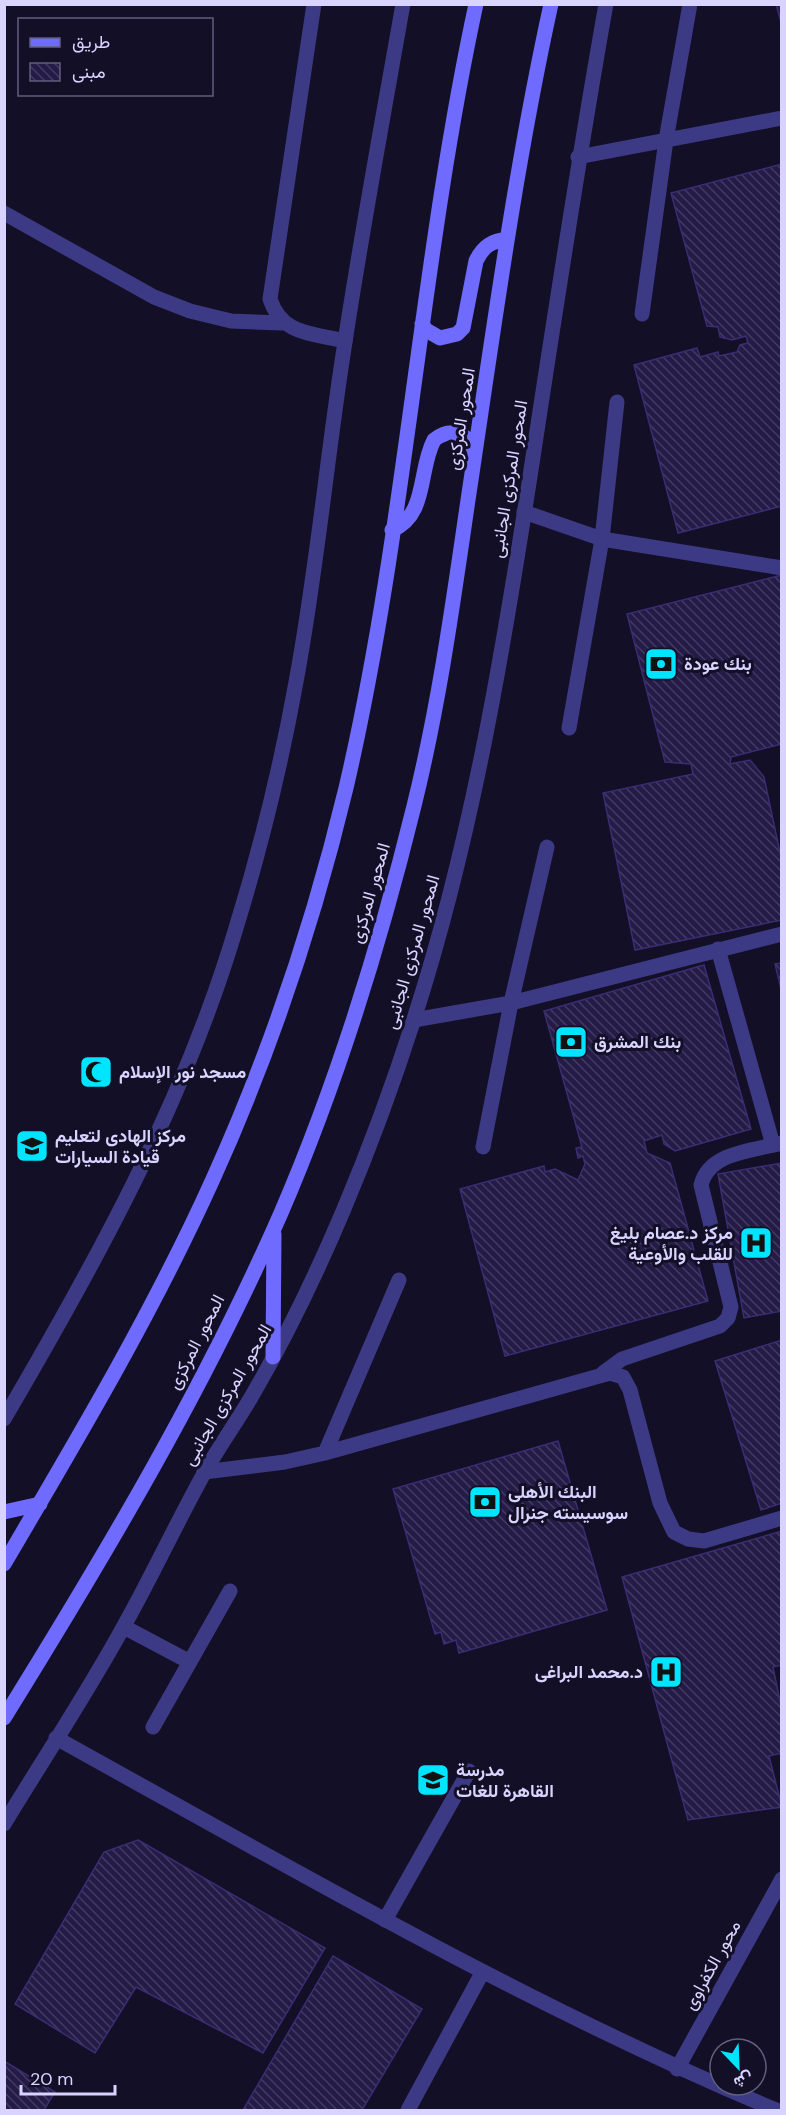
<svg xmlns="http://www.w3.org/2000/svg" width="786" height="2115" font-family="'DM Sans',Vazirmatn,sans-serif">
<defs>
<pattern id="building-back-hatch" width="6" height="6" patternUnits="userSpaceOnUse" patternTransform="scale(1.5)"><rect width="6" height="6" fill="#241b47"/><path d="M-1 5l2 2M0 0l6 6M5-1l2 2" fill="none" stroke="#433b63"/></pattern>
</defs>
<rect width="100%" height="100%" fill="#130f26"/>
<!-- building -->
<path fill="url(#building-back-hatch)" stroke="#3b2d73" stroke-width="1.5" d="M776,4h6v22z
M782,164v342l-104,27 -44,-168 63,-17 3,9 18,-5 1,4 18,-4 3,-7 8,-2 -2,-7 -14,4 -12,-3 -2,-10 -11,-1 -36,-133z
M782,575v169l-51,13 -1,7 20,-4 14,17 18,85v58l-147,30 -32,-157 90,-19 -2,-10 -26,-2 -38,-148z
M782,963v30l-7,-29z
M704,965l47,164 -76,22 -11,-7 -2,-9 -18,6 3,12 23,10 38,138 -203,55 -45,-167 84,-23 1,6 10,-3 23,11 7,-16 -2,-8 -5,2 -2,-10 6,-1 -38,-136z
M782,1163v148l-38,7 -26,-144z
M782,1340v163l-21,7 -46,-149z
M558,1441l49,169 -148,43 -3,-13 -12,4 -3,-12 -6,2 -42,-145z
M782,1531v134l-9,2 9,44v42l-13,3 13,51 -94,13 -66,-243z
M138,1840l187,108 -62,105 -127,-66 -41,66 -80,-49 89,-152z
M333,1956l89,53 -60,101h-119z
M4,2061l51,31 -11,18h-40z"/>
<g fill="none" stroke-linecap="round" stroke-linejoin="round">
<!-- service -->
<path stroke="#3d3a85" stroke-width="15" d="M314,4l-44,295c12,36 41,34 75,42
M4,213l150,84 36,14 41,10 51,2
M124,1627l66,35
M153,1727l77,-136
M56,1738c237,131 470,267 720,372
M4,1824c40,-66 84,-132 121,-200 27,-48 50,-98 77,-147 15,-28 35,-55 51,-83 66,-114 121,-250 161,-375 59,-183 90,-373 119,-562 23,-151 46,-302 73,-453
M408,2110l74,-137"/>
<!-- minor -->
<path stroke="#3d3a85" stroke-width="15" d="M578,157l204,-39
M642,314l24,-174 24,-136
M524,512l78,27 180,29
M569,728l33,-189 15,-137
M718,949l55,196
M414,1020l97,-17 271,-69
M483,1147l28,-144 36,-156
M603,1373l19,-14 98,-33 8,-8 3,-11 -30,-122c8,-33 51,-34 81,-42
M4,1419c92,-157 180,-316 232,-491 25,-81 45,-163 60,-246 21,-112 31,-227 49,-340 17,-112 38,-225 58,-338
M325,1453l74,-173
M204,1472l81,-10 40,-9 285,-80 13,4 7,13 30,113 14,29 14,7 16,2 78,-23
M385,1920l84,-149
M677,2069l105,-190"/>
<!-- secondary -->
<path stroke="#6f6bff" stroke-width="15" d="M422,324l4,6 14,8 17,-4 6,-6 13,-67c7,-15 16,-20 31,-22
M392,530c36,-15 26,-60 42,-90 16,-13 34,-8 41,12
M273,1357l1,-123
M4,1512l36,-8
M4,1564c74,-126 149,-252 209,-385 57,-126 101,-258 133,-391 60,-258 74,-525 130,-784
M4,1718c101,-163 200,-329 277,-505 56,-130 99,-269 133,-407 25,-101 39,-203 54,-306 25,-166 47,-332 83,-496"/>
</g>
<!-- icons -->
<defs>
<g id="bank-square" transform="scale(1.725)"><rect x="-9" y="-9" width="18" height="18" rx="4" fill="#00e5ff" stroke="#130f26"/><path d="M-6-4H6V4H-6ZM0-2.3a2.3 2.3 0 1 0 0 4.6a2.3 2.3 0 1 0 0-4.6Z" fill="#111"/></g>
<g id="mosque-square" transform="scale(1.725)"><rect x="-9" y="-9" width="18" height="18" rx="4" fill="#00e5ff" stroke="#130f26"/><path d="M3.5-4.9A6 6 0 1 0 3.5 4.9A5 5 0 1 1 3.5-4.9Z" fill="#111"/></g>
<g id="school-square" transform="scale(1.725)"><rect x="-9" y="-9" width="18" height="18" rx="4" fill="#00e5ff" stroke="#130f26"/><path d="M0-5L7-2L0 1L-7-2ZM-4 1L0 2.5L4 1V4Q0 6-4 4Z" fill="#111"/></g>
<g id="hospital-square" transform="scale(1.725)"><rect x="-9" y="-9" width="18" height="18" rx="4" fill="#00e5ff" stroke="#130f26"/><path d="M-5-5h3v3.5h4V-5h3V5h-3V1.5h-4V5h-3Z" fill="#111"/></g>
</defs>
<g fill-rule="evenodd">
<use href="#bank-square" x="661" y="664"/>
<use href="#bank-square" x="571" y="1042"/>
<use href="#mosque-square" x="96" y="1072"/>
<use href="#school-square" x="32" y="1146"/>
<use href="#hospital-square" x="756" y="1243"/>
<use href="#bank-square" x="485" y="1502"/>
<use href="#hospital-square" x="666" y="1672"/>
<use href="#school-square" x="433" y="1780"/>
</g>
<g text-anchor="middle" stroke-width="6" stroke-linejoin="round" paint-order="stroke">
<!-- street labels -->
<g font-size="18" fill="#d9d4ff" stroke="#130f26">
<text transform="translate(461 419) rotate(-81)" y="6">المحور المركزى</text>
<text transform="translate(509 479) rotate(-81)" y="6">المحور المركزى الجانبى</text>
<text transform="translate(370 893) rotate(-74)" y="6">المحور المركزى</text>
<text transform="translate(412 952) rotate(-74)" y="6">المحور المركزى الجانبى</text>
<text transform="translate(196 1342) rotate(-63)" y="6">المحور المركزى</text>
<text transform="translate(227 1395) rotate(-60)" y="6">المحور المركزى الجانبى</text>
<text transform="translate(712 1965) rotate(-61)" y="6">محور الكفراوى</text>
</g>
<!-- poi labels -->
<g font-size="18" font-weight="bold" fill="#d9d4ff" stroke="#130f26" text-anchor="start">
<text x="684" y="670">بنك عودة</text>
<text x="594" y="1048">بنك المشرق</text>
<text x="119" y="1078">مسجد نور الإسلام</text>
<text x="55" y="1142">مركز الهادى لتعليم<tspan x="55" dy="21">قيادة السيارات</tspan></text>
<text x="733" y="1239" text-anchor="end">مركز د.عصام بليغ<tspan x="733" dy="21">للقلب والأوعية</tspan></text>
<text x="508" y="1498">البنك الأهلى<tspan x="508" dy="21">سوسيسته جنرال</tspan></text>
<text x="643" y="1678" text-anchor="end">د.محمد البراغى</text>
<text x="456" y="1776">مدرسة<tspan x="456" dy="21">القاهرة للغات</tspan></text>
</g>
</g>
<!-- border -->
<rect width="786" height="2115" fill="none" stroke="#d9d4ff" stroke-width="12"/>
<!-- legend -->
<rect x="18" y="18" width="195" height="78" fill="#130f26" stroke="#625e7d" stroke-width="1.5"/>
<rect x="30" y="38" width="30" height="9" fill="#6f6bff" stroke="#625e7d" stroke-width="1.5"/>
<text x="72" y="48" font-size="18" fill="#d9d4ff">طريق</text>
<rect x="30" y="63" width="30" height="18" fill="url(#building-back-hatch)" stroke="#625e7d" stroke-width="1.5"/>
<text x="72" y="78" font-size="18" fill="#d9d4ff">مبنى</text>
<!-- north arrow -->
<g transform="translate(738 2067) rotate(157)"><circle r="28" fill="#130f26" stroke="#625e7d" stroke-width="1.5"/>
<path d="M0-4.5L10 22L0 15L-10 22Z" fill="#00e5ff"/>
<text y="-9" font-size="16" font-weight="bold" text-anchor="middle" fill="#d9d4ff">ش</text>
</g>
<!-- scale -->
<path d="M21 2085v9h94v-9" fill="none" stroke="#d9d4ff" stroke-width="3"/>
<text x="30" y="2085" font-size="18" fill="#d9d4ff" stroke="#130f26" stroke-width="4.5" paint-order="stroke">20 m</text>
</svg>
